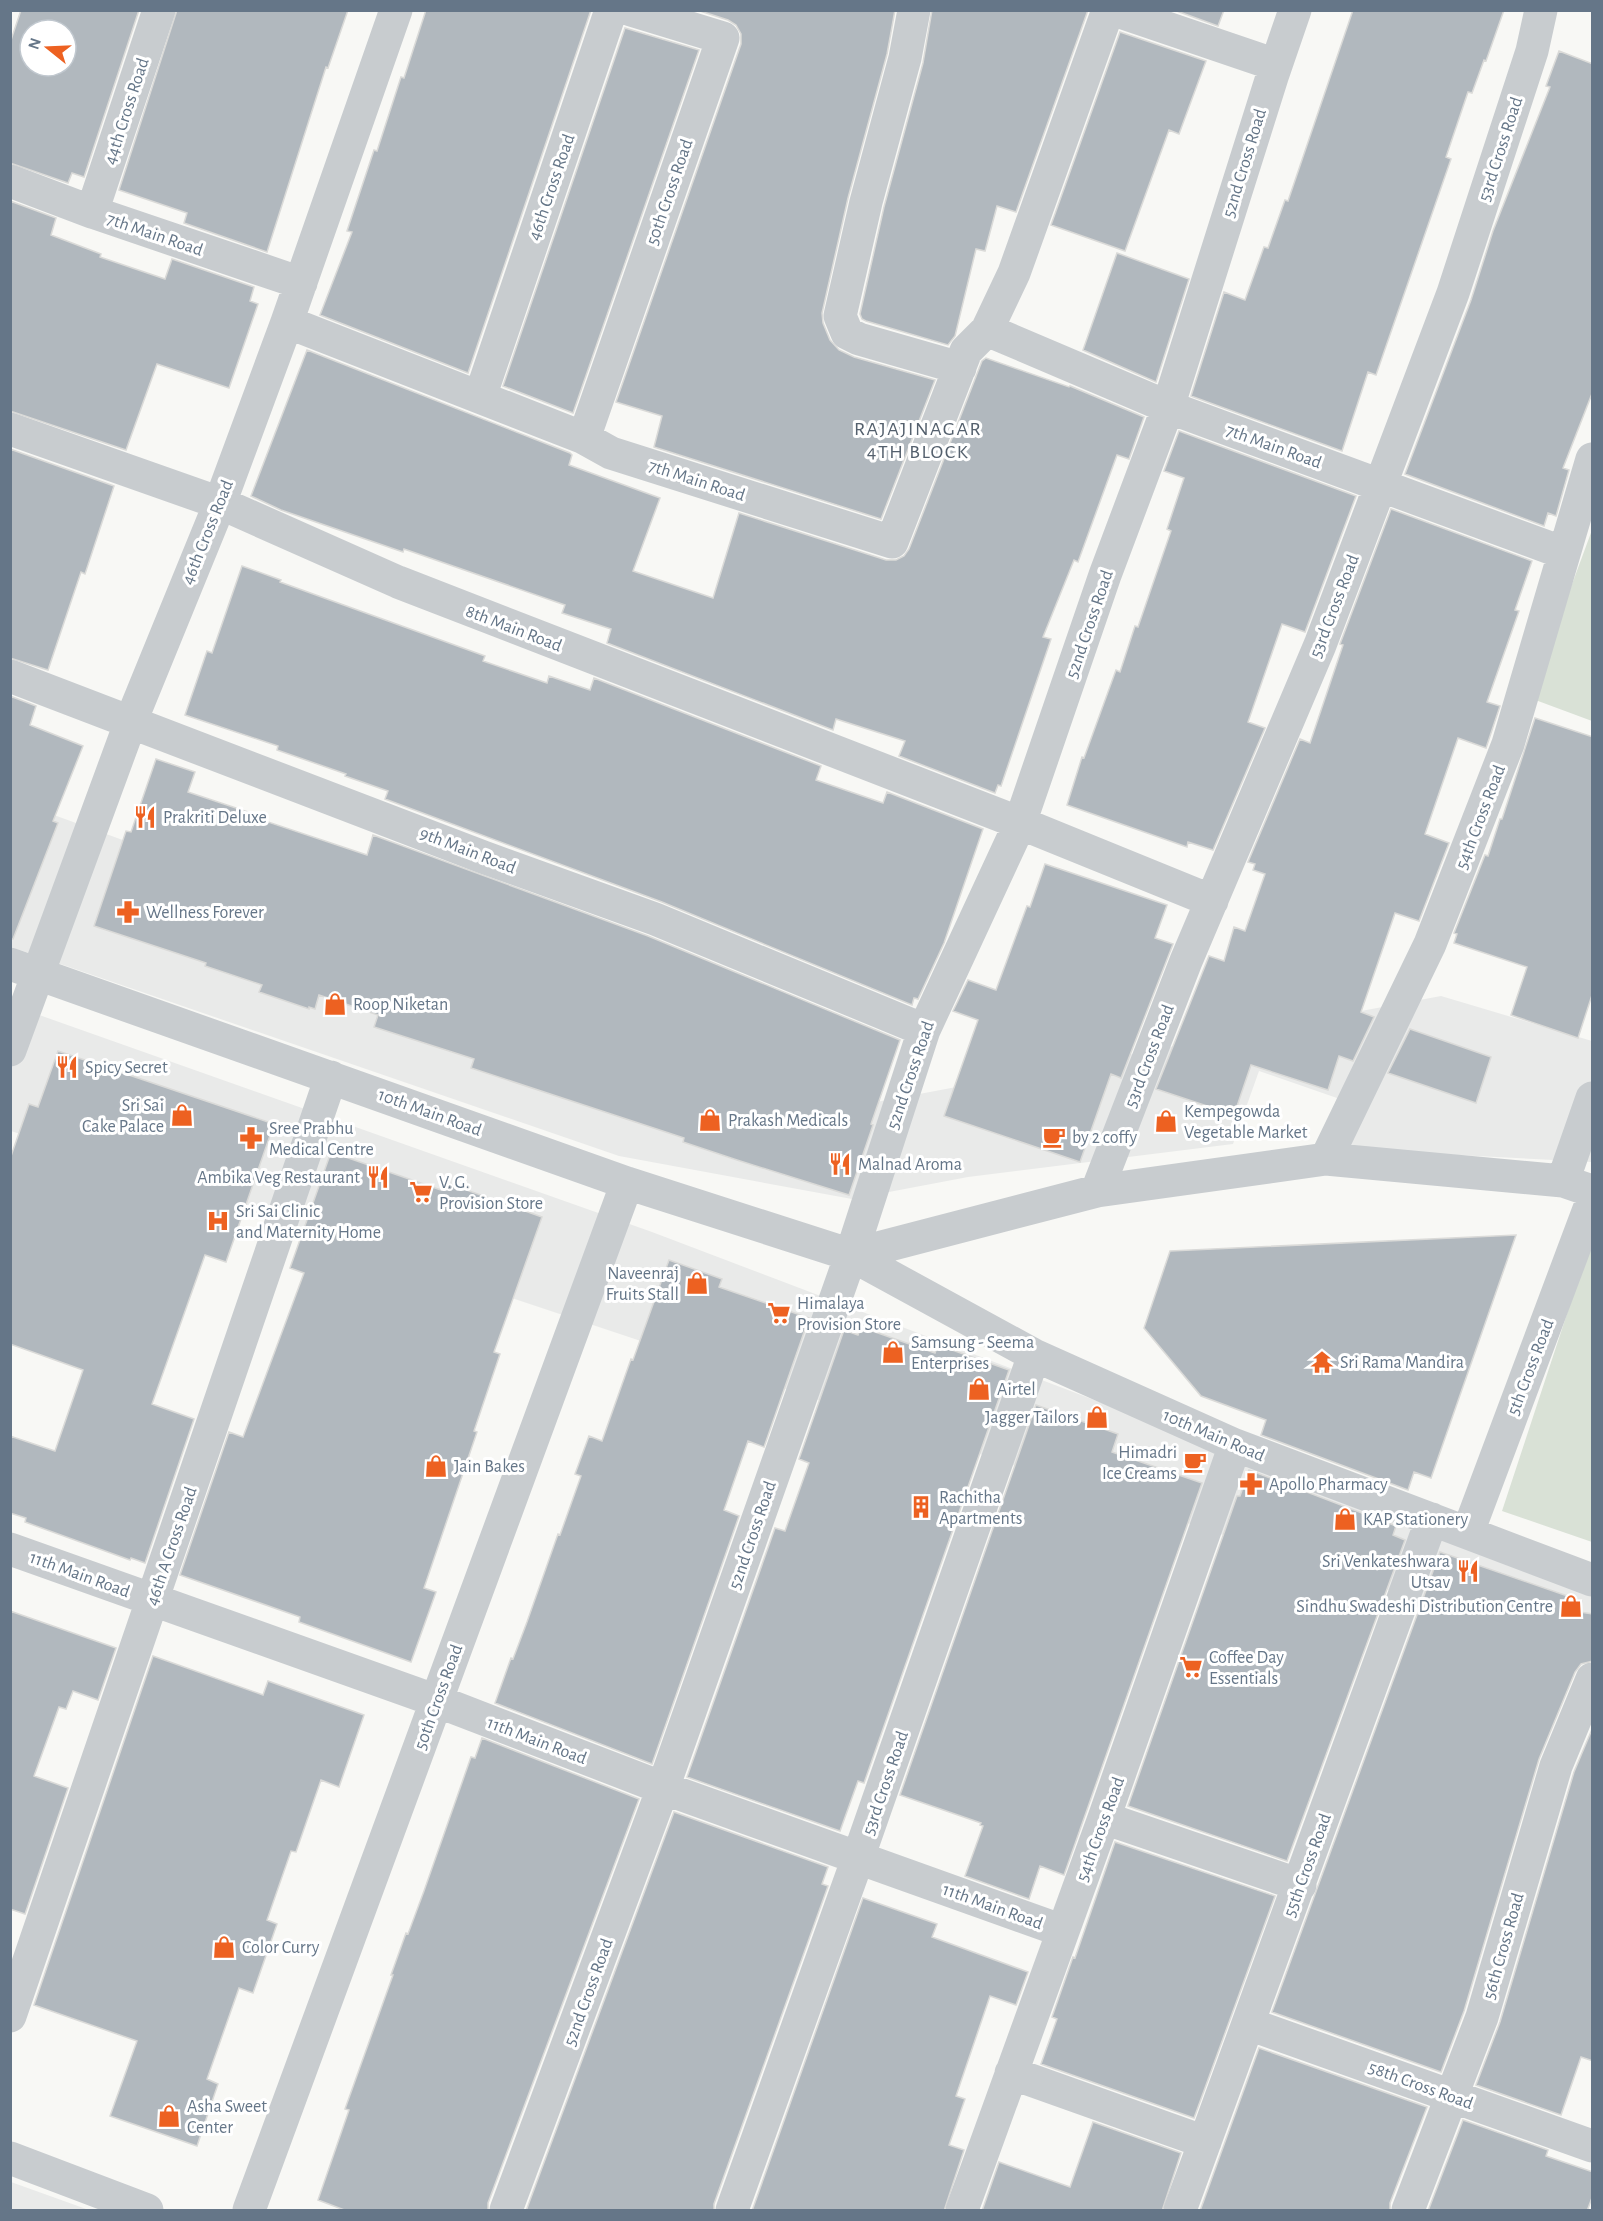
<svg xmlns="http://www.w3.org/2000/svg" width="1603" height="2221" font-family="'Alegreya Sans',sans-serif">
<rect width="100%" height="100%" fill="#f8f8f5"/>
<!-- built -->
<path fill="#e9eae9" d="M10,799l845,307 586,-110 151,45v121l-273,-14 18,-50 -78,-27 -26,73 -265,33 -116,22 -233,-43 -608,-209z
M11,1005l641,227 940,357v69l-1581,-527z
M10,2182h1l78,28h-78z"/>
<!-- green -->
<path fill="#d9e1d6" d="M1592,530v191l-62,-23z
M1592,1238v304l-90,-31z"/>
<!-- building -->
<path fill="#b1b8be" stroke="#dadad8" stroke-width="1.5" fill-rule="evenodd" d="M21,10h118l-55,167 -12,-4 -4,10 -58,-20v-120zM30,30h36v36h-36z
M177,10h171l-20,58 -2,-1 -59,185 -83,-29 3,-10 -68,-23z
M426,10h165l-123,363 -148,-58 32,-83 -5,-1 27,-81 3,1 24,-74 3,1z
M697,10h198l-8,44 -39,144 -26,115 1,10 7,17 9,10 15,7 81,23 -54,139 -227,-72 8,-31 -46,-14 125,-358v-10l-5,-9 -8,-5z
M932,10h156l-72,202 -19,-6 -12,45 -9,-2 -21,87 -7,9 -82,-24 -4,-2 -2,-5 24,-107 39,-144z
M1174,10h50l-6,16z
M1353,10h151l-18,51 -2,-1 -12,33 -4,-1 -22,65 5,2 -75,216 -8,-3 -26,79 -151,-55 33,-104 21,8 19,-53 4,1 17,-48 3,1z
M625,28l74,22 -126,363 -70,-27z
M1120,32l86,29 -27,73 -10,-4 -44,121 -74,-26z
M1559,51l34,13v327l-30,77 6,2 -13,46 -8,-3 -4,13 -139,-52 66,-174 22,-69 57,-144 -4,-1z
M10,201l46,17 -5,17 50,19 -1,3 65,22 7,-20 82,28 -4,14 8,3 -29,84 -72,-24 -31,86 -116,-39z
M1117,253l72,26 -33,103 -73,-32z
M307,350l263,103 2,2 -3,10 91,33 -27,73 80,27 26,-85 147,47h10l8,-4 5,-7 73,-188 4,-3 83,29 1,-1 74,31 -15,42 -12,-4 -39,107 -4,-2 -31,77 8,2 -50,147 -3,-1 -3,8 -96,-37 6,-15 -69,-22 -3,11 -226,-87 4,-14 -49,-16 3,-8 -161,-56 -1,3 -122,-42 -30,-14z
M1179,431l177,65 -51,136 -23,-8 -34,98 17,6 -52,122 -25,-8 -1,5 -120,-42 15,-48 2,1 32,-88 4,2 15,-46 3,1 33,-96 -4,-2 17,-51 -20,-7z
M10,449l104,37 -29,88 -4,-2 -33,98 -38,-12z
M1391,509l141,52 -17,49 4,1 -32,91 13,4 -14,42 -28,-10 -33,96 24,9 -30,78 -24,-8 -34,99 13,5 -21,44 -14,-5 -11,34 -77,-25 -17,50 -78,-26 53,-133 15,5 10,-34 11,4 20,-57 -12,-4 2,-6 -7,-2 52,-123 10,4 33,-98 -3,-1z
M242,566l39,14 -1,2 205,74 -2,5 64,22 2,-7 41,14 4,-12 227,88 -5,14 67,23 4,-11 96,37 -39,114 -26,56 -4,-1 -2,7 -250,-103 -277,-103 3,-8 -43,-15 1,-2 -69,-24 1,-4 -93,-31 22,-64 5,2z
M10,696l26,10 -6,19 53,21 -30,75 5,2 -45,116h-3z
M1535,718l58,19v255l-15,46 -67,-23 16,-48 -73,-24 3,-9 -3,-1 31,-78 3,1 12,-37h2z
M156,759l39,13 -7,20 63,21 -1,3 117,39 6,-20 275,101 252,104 -29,84 2,1 -24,70 -112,-35 -54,-18 1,-4 -213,-70 3,-9 -100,-32 4,-12 -59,-20 -4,14 -6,-2v2l-50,-17 3,-7 -57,-19 1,-3 -112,-37 32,-95 5,1z
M1045,864l122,41 -12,33 18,6 -52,134 -10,-4 -31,88 -136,-46 34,-96 -25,-9 15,-31 28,10 31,-84 3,1z
M1410,1029l81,28 -15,46 -88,-30z
M58,1051l216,73 -48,138 -21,-7 -53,149 42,15 -49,144 -14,-5 -1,2 -105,-38 1,-4 -16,-5v-77l45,15 28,-81 -73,-26v-185l19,-55 9,3z
M331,1152l110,38 3,-8 98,35 -48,135 6,2 -26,77 3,1 -53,156 12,4 -25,70 -112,-40 1,-5 -120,-42 49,-143 14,5 61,-164 -14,-5z
M1516,1235l-85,243 -17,-6 -6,18 -147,-55 5,-15 -65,-24 -57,-68 26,-77z
M669,1260l53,19 -3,8 90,31 -45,129 -16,-6 -24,69 15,6 -87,248 -157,-61 16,-45 2,1 14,-37 31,-88 2,1 21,-59 -6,-2 14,-38 13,5 29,-82 2,1z
M861,1327l74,26 3,-8 71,25 -145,413 -6,-2 -18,50 -153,-54 88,-249 10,3 24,-68 -10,-4 45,-129 14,5z
M1036,1405l82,29 -6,18 90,31 -138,392 -24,-9 -11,33 -64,-23 18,-50 -3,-1 1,-2 -81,-28z
M1249,1470l147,56 -3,9 12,5 -118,321 -159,-55 109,-310h3z
M1440,1552l142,49 -3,11 14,2v47l-12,3 -6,8 -36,87 -75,252 -23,61 -169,-60z
M10,1611l106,37 -18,52 -25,-9 -7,18 -7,-2 -25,69 34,12 -43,126 -15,-5z
M153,1656l110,39 5,-14 96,34 -25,72 -18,-7 -25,72 -5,-1 -24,69 10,4 -24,69 -14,-5 -32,91 11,5 -21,62 -87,-30 27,-75 -103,-36z
M1593,1727v334l-12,-4 -20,58 -85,-30 24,-63 74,-250z
M482,1738l157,61 -151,404v8h-141l-29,-11 31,-90 -4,-1 48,-134h-2l15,-42 2,1 16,-43 47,-134 4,1z
M674,1812l154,55 -6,17 6,2 -114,318v7h-188z
M1115,1842l160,54 -81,222 -153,-54 16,-45 -5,-2 21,-60 2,1z
M863,1898l74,26 -5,13 96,35 -12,33 -26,-9 -34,100 9,3 -16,46 15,5 -20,61h-192z
M1259,2048l168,59 -37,96v8h-190z
M1463,2120l85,30 -2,6 47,16v23l-6,16h-159z
M1093,2122l88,31 -19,58h-180l17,-49 71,25z"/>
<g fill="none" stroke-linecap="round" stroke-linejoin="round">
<!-- minor -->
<path stroke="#c8cccf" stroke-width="33" d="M914,10l-9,48 -39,144 -26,114 7,17 12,6 101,29
M1114,10l162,55
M10,181l82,31 209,71
M92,212l67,-202
M287,322l297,116 27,15 281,89 74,-191 21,-21 27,-57 94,-263
M987,330l181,77 396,146
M480,397l131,-387
M10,429l210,74 178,79 622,241 192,78
M584,438l139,-400 -92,-28
M10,676l473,181 172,62 269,111
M10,964l617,219 224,72 183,100 201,90 357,135
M10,1050l121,-329 89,-218 67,-181 109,-312
M1326,1159l104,-215 78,-200 84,-285
M1563,1181l29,-83
M1097,1191l89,-230 134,-316 133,-352 79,-242 9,-41
M851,1255l246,-64 229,-32 237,22 29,10
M1468,1532l124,-331
M10,1549l427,152 226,87 400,143
M1104,1818l196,67
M10,2016l321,-939
M1249,2024l343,122
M1011,2073l194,69
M10,2158l137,52
M249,2210l378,-1027
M506,2210l157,-422 188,-533 73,-225 96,-207 85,-248 63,-168 104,-330 23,-67
M732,2210l126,-352 176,-503
M962,2210l142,-392 131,-373
M1180,2210l252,-691
M1408,2210l74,-193 74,-251 36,-87"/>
</g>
<!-- icons -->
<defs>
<g id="restaurant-bare" transform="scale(1.8)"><path d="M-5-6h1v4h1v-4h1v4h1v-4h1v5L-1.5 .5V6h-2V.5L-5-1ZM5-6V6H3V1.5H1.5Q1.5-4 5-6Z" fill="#ed6121" stroke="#fff" stroke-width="2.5" paint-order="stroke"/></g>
<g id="pharmacy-bare" transform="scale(1.8)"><path d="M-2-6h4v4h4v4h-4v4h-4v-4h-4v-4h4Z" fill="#ed6121" stroke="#fff" stroke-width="2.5" paint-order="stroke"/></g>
<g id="shop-bare" transform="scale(1.8)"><path d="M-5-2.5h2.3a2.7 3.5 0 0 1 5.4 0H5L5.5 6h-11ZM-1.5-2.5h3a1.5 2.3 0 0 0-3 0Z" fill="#ed6121" stroke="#fff" stroke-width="2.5" paint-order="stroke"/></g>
<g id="cafe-bare" transform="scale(1.8)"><path d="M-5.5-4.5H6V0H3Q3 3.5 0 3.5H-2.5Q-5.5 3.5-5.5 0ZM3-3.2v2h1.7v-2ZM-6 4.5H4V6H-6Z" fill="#ed6121" stroke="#fff" stroke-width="2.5" paint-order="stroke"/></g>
<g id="supermarket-bare" transform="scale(1.8)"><path d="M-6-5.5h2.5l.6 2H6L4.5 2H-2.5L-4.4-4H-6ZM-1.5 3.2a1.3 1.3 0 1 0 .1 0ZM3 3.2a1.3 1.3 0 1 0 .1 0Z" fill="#ed6121" stroke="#fff" stroke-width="2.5" paint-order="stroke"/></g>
<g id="hospital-bare" transform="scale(1.8)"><path d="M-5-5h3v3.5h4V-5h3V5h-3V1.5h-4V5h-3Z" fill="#ed6121" stroke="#fff" stroke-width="2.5" paint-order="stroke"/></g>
<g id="temple-bare" transform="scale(1.8)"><path d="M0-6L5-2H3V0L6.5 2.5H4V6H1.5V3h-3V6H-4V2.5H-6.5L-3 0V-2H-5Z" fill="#ed6121" stroke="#fff" stroke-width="2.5" paint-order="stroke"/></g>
<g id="building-bare" transform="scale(1.8)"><path d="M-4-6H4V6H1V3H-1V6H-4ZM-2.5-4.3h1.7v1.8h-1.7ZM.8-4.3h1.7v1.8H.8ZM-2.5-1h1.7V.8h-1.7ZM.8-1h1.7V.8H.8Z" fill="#ed6121" stroke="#fff" stroke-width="2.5" paint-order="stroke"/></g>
</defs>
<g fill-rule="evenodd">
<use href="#restaurant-bare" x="145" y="817"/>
<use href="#pharmacy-bare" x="128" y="912"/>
<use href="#shop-bare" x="335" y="1004"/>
<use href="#restaurant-bare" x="67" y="1067"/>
<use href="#shop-bare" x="182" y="1115"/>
<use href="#shop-bare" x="710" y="1120"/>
<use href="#shop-bare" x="1166" y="1121"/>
<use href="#cafe-bare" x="1054" y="1137"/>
<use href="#pharmacy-bare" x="251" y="1138"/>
<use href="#restaurant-bare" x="840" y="1164"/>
<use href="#restaurant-bare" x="378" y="1177"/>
<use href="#supermarket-bare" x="421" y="1192"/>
<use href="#hospital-bare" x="218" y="1221"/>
<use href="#shop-bare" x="697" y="1283"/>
<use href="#supermarket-bare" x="779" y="1313"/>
<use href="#shop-bare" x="893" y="1352"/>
<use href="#temple-bare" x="1322" y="1362"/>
<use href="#shop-bare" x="979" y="1389"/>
<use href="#shop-bare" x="1097" y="1417"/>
<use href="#cafe-bare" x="1195" y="1462"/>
<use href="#shop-bare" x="436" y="1466"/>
<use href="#pharmacy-bare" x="1251" y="1484"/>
<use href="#building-bare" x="921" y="1507"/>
<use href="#shop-bare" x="1345" y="1519"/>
<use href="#restaurant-bare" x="1468" y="1571"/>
<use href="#shop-bare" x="1571" y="1606"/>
<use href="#supermarket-bare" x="1191" y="1667"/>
<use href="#shop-bare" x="224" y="1947"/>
<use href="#shop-bare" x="169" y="2116"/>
</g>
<g text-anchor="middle" stroke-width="6" stroke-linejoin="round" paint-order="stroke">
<!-- street labels -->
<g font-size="18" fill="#657688" stroke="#fff">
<text transform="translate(126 111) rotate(-72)" y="6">44th Cross Road</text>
<text transform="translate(1500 149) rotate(-72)" y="6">53rd Cross Road</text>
<text transform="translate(1244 163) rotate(-73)" y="6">52nd Cross Road</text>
<text transform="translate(551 187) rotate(-71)" y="6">46th Cross Road</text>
<text transform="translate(669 192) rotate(-71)" y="6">50th Cross Road</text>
<text transform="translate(155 234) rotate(19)" y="6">7th Main Road</text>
<text transform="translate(1274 446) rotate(20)" y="6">7th Main Road</text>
<text transform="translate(697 480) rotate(18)" y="6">7th Main Road</text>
<text transform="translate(207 532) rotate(-68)" y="6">46th Cross Road</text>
<text transform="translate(1334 606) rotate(-69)" y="6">53rd Cross Road</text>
<text transform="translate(1089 624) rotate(-71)" y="6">52nd Cross Road</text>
<text transform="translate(514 628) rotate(21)" y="6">8th Main Road</text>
<text transform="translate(1480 817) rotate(-69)" y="6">54th Cross Road</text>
<text transform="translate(468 850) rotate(21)" y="6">9th Main Road</text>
<text transform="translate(1149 1056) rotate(-69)" y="6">53rd Cross Road</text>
<text transform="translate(910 1075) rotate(-71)" y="6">52nd Cross Road</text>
<text transform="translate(430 1112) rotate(20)" y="6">10th Main Road</text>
<text transform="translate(1530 1367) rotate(-69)" y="6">5th Cross Road</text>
<text transform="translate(1214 1435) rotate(23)" y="6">10th Main Road</text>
<text transform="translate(752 1535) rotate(-71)" y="6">52nd Cross Road</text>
<text transform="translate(171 1546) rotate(-71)" y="6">46th A Cross Road</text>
<text transform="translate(80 1574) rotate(20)" y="6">11th Main Road</text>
<text transform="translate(438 1697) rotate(-70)" y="6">50th Cross Road</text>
<text transform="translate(537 1740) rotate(21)" y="6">11th Main Road</text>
<text transform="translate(885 1783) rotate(-71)" y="6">53rd Cross Road</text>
<text transform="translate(1100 1829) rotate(-70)" y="6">54th Cross Road</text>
<text transform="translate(1307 1865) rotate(-70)" y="6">55th Cross Road</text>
<text transform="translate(993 1906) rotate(20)" y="6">11th Main Road</text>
<text transform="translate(1503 1946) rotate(-74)" y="6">56th Cross Road</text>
<text transform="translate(588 1992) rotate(-70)" y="6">52nd Cross Road</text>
<text transform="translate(1421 2085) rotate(20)" y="6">58th Cross Road</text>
</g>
<!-- poi labels -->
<g font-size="18" fill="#657688" stroke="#fff" text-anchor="start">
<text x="163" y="823">Prakriti Deluxe</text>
<text x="146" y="918">Wellness Forever</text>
<text x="353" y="1010">Roop Niketan</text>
<text x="85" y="1073">Spicy Secret</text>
<text x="164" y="1111" text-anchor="end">Sri Sai<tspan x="164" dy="21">Cake Palace</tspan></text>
<text x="1184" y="1117">Kempegowda<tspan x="1184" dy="21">Vegetable Market</tspan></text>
<text x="728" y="1126">Prakash Medicals</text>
<text x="269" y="1134">Sree Prabhu<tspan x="269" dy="21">Medical Centre</tspan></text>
<text x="1072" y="1143">by 2 coffy</text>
<text x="858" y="1170">Malnad Aroma</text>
<text x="360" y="1183" text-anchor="end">Ambika Veg Restaurant</text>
<text x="439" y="1188">V. G.<tspan x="439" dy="21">Provision Store</tspan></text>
<text x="236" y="1217">Sri Sai Clinic<tspan x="236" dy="21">and Maternity Home</tspan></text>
<text x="679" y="1279" text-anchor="end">Naveenraj<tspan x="679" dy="21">Fruits Stall</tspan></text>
<text x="797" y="1309">Himalaya<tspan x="797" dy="21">Provision Store</tspan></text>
<text x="911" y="1348">Samsung - Seema<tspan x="911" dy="21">Enterprises</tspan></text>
<text x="1340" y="1368">Sri Rama Mandira</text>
<text x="997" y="1395">Airtel</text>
<text x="1079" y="1423" text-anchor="end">Jagger Tailors</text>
<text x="1177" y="1458" text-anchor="end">Himadri<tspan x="1177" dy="21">Ice Creams</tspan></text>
<text x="454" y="1472">Jain Bakes</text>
<text x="1269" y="1490">Apollo Pharmacy</text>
<text x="939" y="1503">Rachitha<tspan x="939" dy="21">Apartments</tspan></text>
<text x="1363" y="1525">KAP Stationery</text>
<text x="1450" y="1567" text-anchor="end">Sri Venkateshwara<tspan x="1450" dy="21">Utsav</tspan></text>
<text x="1553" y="1612" text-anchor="end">Sindhu Swadeshi Distribution Centre</text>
<text x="1209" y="1663">Coffee Day<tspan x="1209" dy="21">Essentials</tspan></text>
<text x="242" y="1953">Color Curry</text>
<text x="187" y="2112">Asha Sweet<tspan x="187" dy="21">Center</tspan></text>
</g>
<!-- neighbourhood labels -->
<g font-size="20" letter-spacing="1.5" fill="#54606d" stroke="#fff">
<text x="918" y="435">RAJAJINAGAR<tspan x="918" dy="23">4TH BLOCK</tspan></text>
</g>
</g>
<!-- border -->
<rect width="1603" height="2221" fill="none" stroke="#657688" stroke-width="24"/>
<!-- north arrow -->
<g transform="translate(48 48) rotate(288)"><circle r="28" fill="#ffffff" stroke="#c1c8cf" stroke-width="1.5"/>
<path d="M0-4.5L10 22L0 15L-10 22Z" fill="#ed6121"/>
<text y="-9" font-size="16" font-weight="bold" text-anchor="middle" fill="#657688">N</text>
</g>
</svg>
